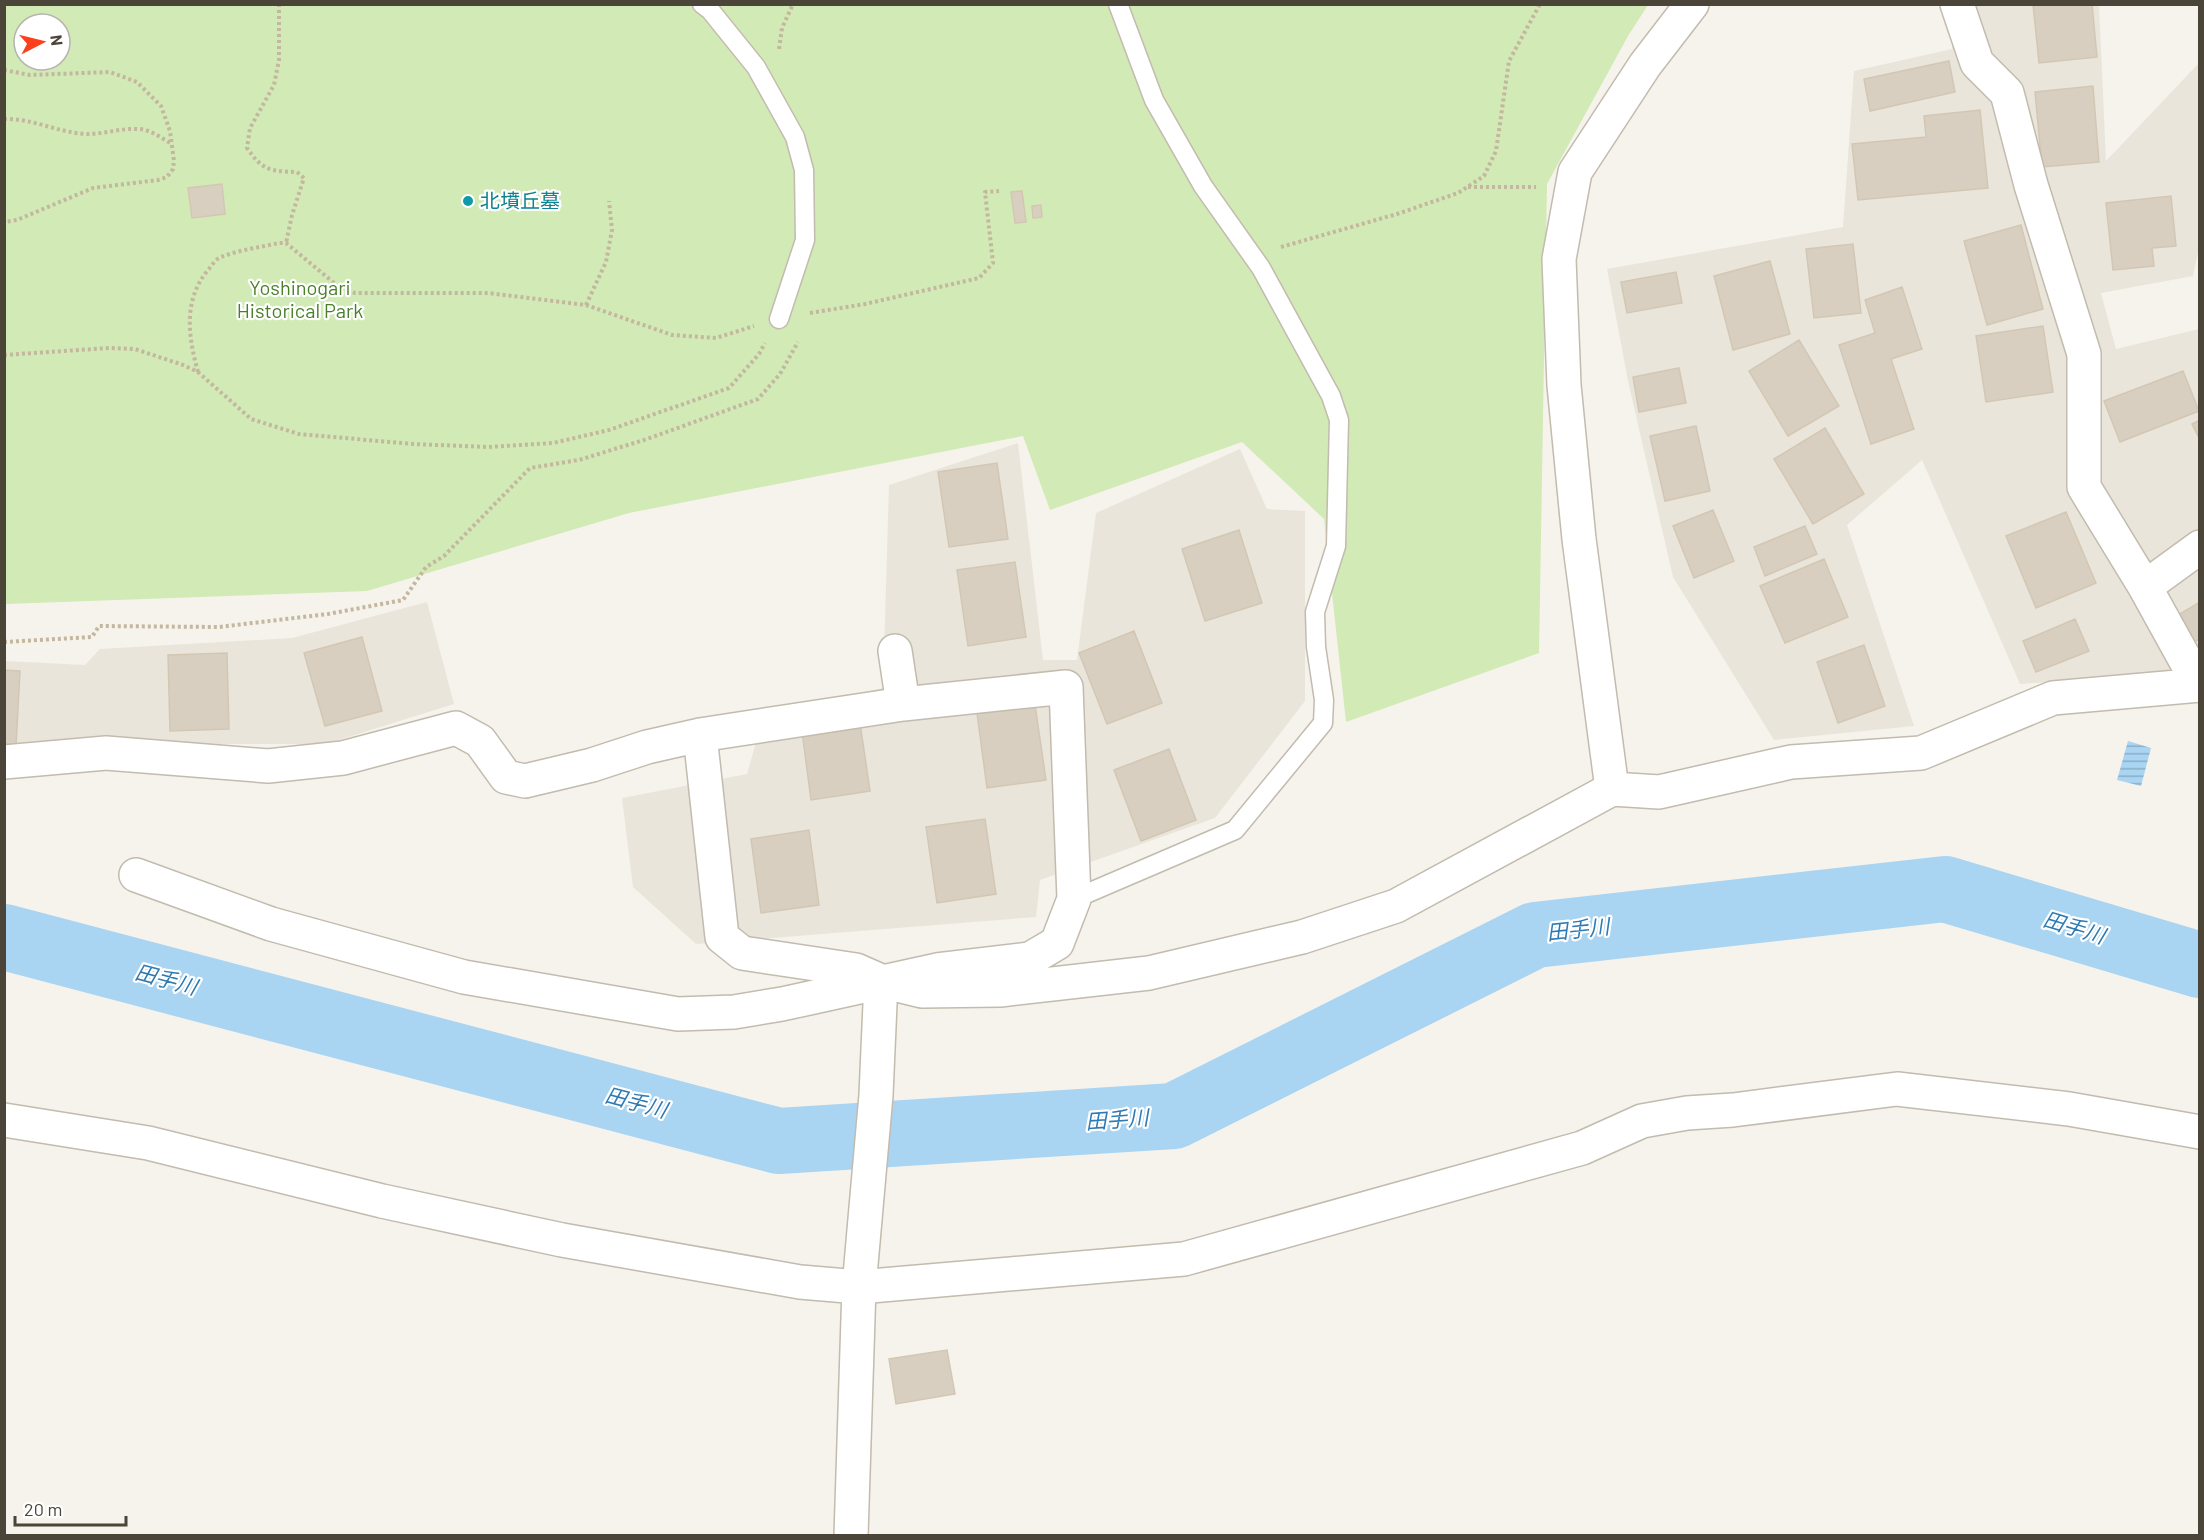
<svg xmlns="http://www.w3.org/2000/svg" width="2204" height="1540" font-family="Barlow,'Noto Sans JP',sans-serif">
<defs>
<pattern id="water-rules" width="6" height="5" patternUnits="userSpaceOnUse" patternTransform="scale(1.5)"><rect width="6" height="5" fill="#a9d4f2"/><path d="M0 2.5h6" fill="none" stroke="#8caec5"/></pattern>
</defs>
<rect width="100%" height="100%" fill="#f6f3ec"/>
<!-- residential -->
<path fill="#eae5da" d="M1957,5h142l7,156 93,-98 1,180 -7,33 -92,17 15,56 83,-20v342l-179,13 -98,-224 -75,65 67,201 -140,14 -101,-163 -45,-196 -21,-112 236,-42 11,-156 98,-22z
M1018,443l25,217h34l19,-147 144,-64 27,60 38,2v190l-90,117 -175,62 -4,37 -340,27 -63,-57 -11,-89 125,-24 17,-60 119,-26 6,-203z
M427,602l27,102 -128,40h-279l-42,2 -1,-85 81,4 15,-16 192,-11z"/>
<!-- park -->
<path fill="#d2eab5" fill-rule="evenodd" d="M4,5h1644l-20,31 -81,148 -8,469 -193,69 -22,-203 -82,-77 -192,68 -27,-74 -394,77 -262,78 -362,13zM24,24h36v36h-36z"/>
<!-- water -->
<path fill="url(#water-rules)" d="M2128,741l23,7 -10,38 -24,-6z"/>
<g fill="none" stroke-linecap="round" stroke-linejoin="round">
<!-- river -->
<path stroke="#a9d4f2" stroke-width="66" d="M4,937l775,204 395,-25 361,-181 410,-46 255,76"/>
</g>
<!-- building -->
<path fill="#d8cfc1" stroke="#d3c7b4" stroke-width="1.5" d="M2033,4h59l5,53 -58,6z
M1949,61l6,31 -85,19 -6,-32z
M2093,86l6,76 -57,5 -7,-75z
M1980,110l8,78 -130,12 -6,-56 74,-7 -2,-21z
M222,184l3,30 -33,4 -4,-30z
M1022,191l4,31 -11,1 -4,-31z
M2171,196l5,50 -24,2 2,18 -41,4 -7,-67z
M1041,205l1,12 -9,1 -1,-12z
M2021,225l22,84 -56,16 -23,-84z
M1853,244l8,69 -47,5 -8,-69z
M1770,261l20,73 -57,16 -19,-74z
M1676,272l6,31 -55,10 -6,-31z
M1902,287l20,62 -31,10 23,70 -43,15 -32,-99 36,-12 -10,-33z
M2043,326l10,66 -67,10 -10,-66z
M1799,340l40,66 -51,30 -39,-65z
M1679,368l7,35 -47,9 -6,-35z
M2183,371l16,40 -79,31 -16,-41z
M2200,420v20l-8,-16z
M1696,426l14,65 -45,10 -15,-65z
M1825,428l39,66 -51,30 -39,-65z
M997,463l11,76 -59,8 -11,-75z
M1713,510l21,51 -40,17 -21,-52z
M2066,512l30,71 -60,25 -30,-72z
M1805,526l12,28 -52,22 -11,-29z
M1239,530l23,73 -57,18 -23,-72z
M1824,559l24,58 -63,26 -25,-57z
M1015,562l11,75 -58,9 -11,-76z
M2200,602v37l-6,3 -16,-27z
M2075,619l14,32 -53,21 -13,-31z
M1134,631l28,72 -55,21 -28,-71z
M362,637l20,74 -57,15 -21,-73z
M1864,645l21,61 -47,17 -21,-61z
M227,653l2,76 -59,2 -2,-76z
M4,670l16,1 -4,75h-12z
M1035,705l11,75 -59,8 -10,-75z
M859,716l11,75 -59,9 -10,-76z
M1169,749l27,71 -55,21 -27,-71z
M985,819l11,75 -59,9 -11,-76z
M809,830l10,75 -58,8 -10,-74z
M947,1350l8,44 -59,10 -7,-45z"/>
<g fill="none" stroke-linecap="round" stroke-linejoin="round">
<!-- lane casing -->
<g stroke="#c2bbae" stroke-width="21">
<path id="lane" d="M702,4l8,6 46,57 39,70 9,33 1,70 -26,79
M1074,899l161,-69 88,-107 1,-23 -8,-53 -1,-35 21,-66 3,-126 -8,-24 -70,-128 -58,-82 -49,-86 -36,-96"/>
</g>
<!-- street casing -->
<g stroke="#c2bbae" stroke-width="36">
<path id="street" d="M1957,4l20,59 30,30 24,92 53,169v133l61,100 52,94 3,1
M2145,587l55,-40
M895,651l8,53
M700,735l22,202 20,16 114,17 25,11 41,10 78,-1 149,-17 153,-36 94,-31 216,-117 47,3 132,-30 130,-9 132,-55 147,-13
M4,762l102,-9 162,13 75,-8 113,-30 24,13 26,36 19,4 67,-16 55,-18 53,-12 203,-31 163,-17 8,212 -17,44 -27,16 -93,11 -155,34 -48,8 -56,2 -214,-37 -193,-53 -135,-49
M1612,789l-33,-250 -15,-154 -5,-126 16,-87 70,-107 47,-61
M4,1120l144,23 234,58 180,39 238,42 59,5 325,-28 398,-111 60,-27 45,-8 46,-3 164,-21 172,20 131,23
M851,1536l8,-249 17,-192 5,-114"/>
</g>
<!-- path -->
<path stroke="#c4b79f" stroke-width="4" stroke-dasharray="3 3" stroke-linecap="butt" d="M279,4v56l-5,25 -24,43 -3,20c16,23 23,23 50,24l7,6 -12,37 -6,28
M779,49l3,-21 11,-24
M4,70l26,5 80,-3 27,10 24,24 9,25 4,30 -1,8 -6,8 -9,3 -65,8 -76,32 -13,2
M4,119c28,-1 55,14 83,15 17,0 34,-6 51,-5 12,0 23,9 34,15
M1468,187h68
M1281,247l116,-33 61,-21 26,-17 12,-25 13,-90 31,-57
M586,305l20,-43 6,-32 -3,-29
M810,313l55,-9 114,-26 14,-15 -8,-71 14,-1
M4,355l105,-7 26,1 48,16 15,7 53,47 48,15 114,10 75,3 65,-4 56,-13 120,-42 30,-34 6,-11
M198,372c-10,-36 -15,-72 10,-102 4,-4 7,-11 13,-13 18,-7 40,-10 58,-14h7l53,44 16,6h133l98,12 86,30 44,3 38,-12
M4,642l88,-5 7,-11 120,1 109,-13 75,-14 23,-33 18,-11 86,-88 49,-8 68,-21 111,-40 22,-25 18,-32"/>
<!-- lane -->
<use href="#lane" stroke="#fff" stroke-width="18"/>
<!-- street -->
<use href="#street" stroke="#fff" stroke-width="33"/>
</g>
<!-- markers -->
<circle fill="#0f9aa8" stroke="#fff" stroke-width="2" cx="468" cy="201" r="6"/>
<g text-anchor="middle" stroke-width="4.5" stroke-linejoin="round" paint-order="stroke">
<!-- culture labels -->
<g font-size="20" fill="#0d838f" stroke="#fff" text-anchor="start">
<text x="480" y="208">北墳丘墓</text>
</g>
<!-- park labels -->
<g font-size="20" fill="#4a7f2a" stroke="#fff">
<text x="300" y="295">Yoshinogari<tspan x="300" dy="23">Historical Park</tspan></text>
</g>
<!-- water labels -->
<g font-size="21" font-style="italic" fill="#2e7ab2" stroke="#fff">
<text transform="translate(2074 928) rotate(17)" y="7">田手川</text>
<text transform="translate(1578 930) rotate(-6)" y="7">田手川</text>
<text transform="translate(166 980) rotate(15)" y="7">田手川</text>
<text transform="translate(636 1103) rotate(15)" y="7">田手川</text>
<text transform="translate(1117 1120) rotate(-4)" y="7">田手川</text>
</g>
</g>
<!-- border -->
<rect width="2204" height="1540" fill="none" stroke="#4b4439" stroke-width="12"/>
<!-- north arrow -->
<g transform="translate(42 42) rotate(83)"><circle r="28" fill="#ffffff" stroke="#b7b4b0" stroke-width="1.5"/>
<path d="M0-4.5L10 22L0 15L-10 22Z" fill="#fc3f1d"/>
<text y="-9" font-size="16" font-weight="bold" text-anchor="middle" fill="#4b4439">N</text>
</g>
<!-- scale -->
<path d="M15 1516v9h111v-9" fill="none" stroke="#4b4439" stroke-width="3"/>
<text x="24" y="1516" font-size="18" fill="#4b4439" stroke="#ffffff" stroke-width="4.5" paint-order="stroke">20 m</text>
</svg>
